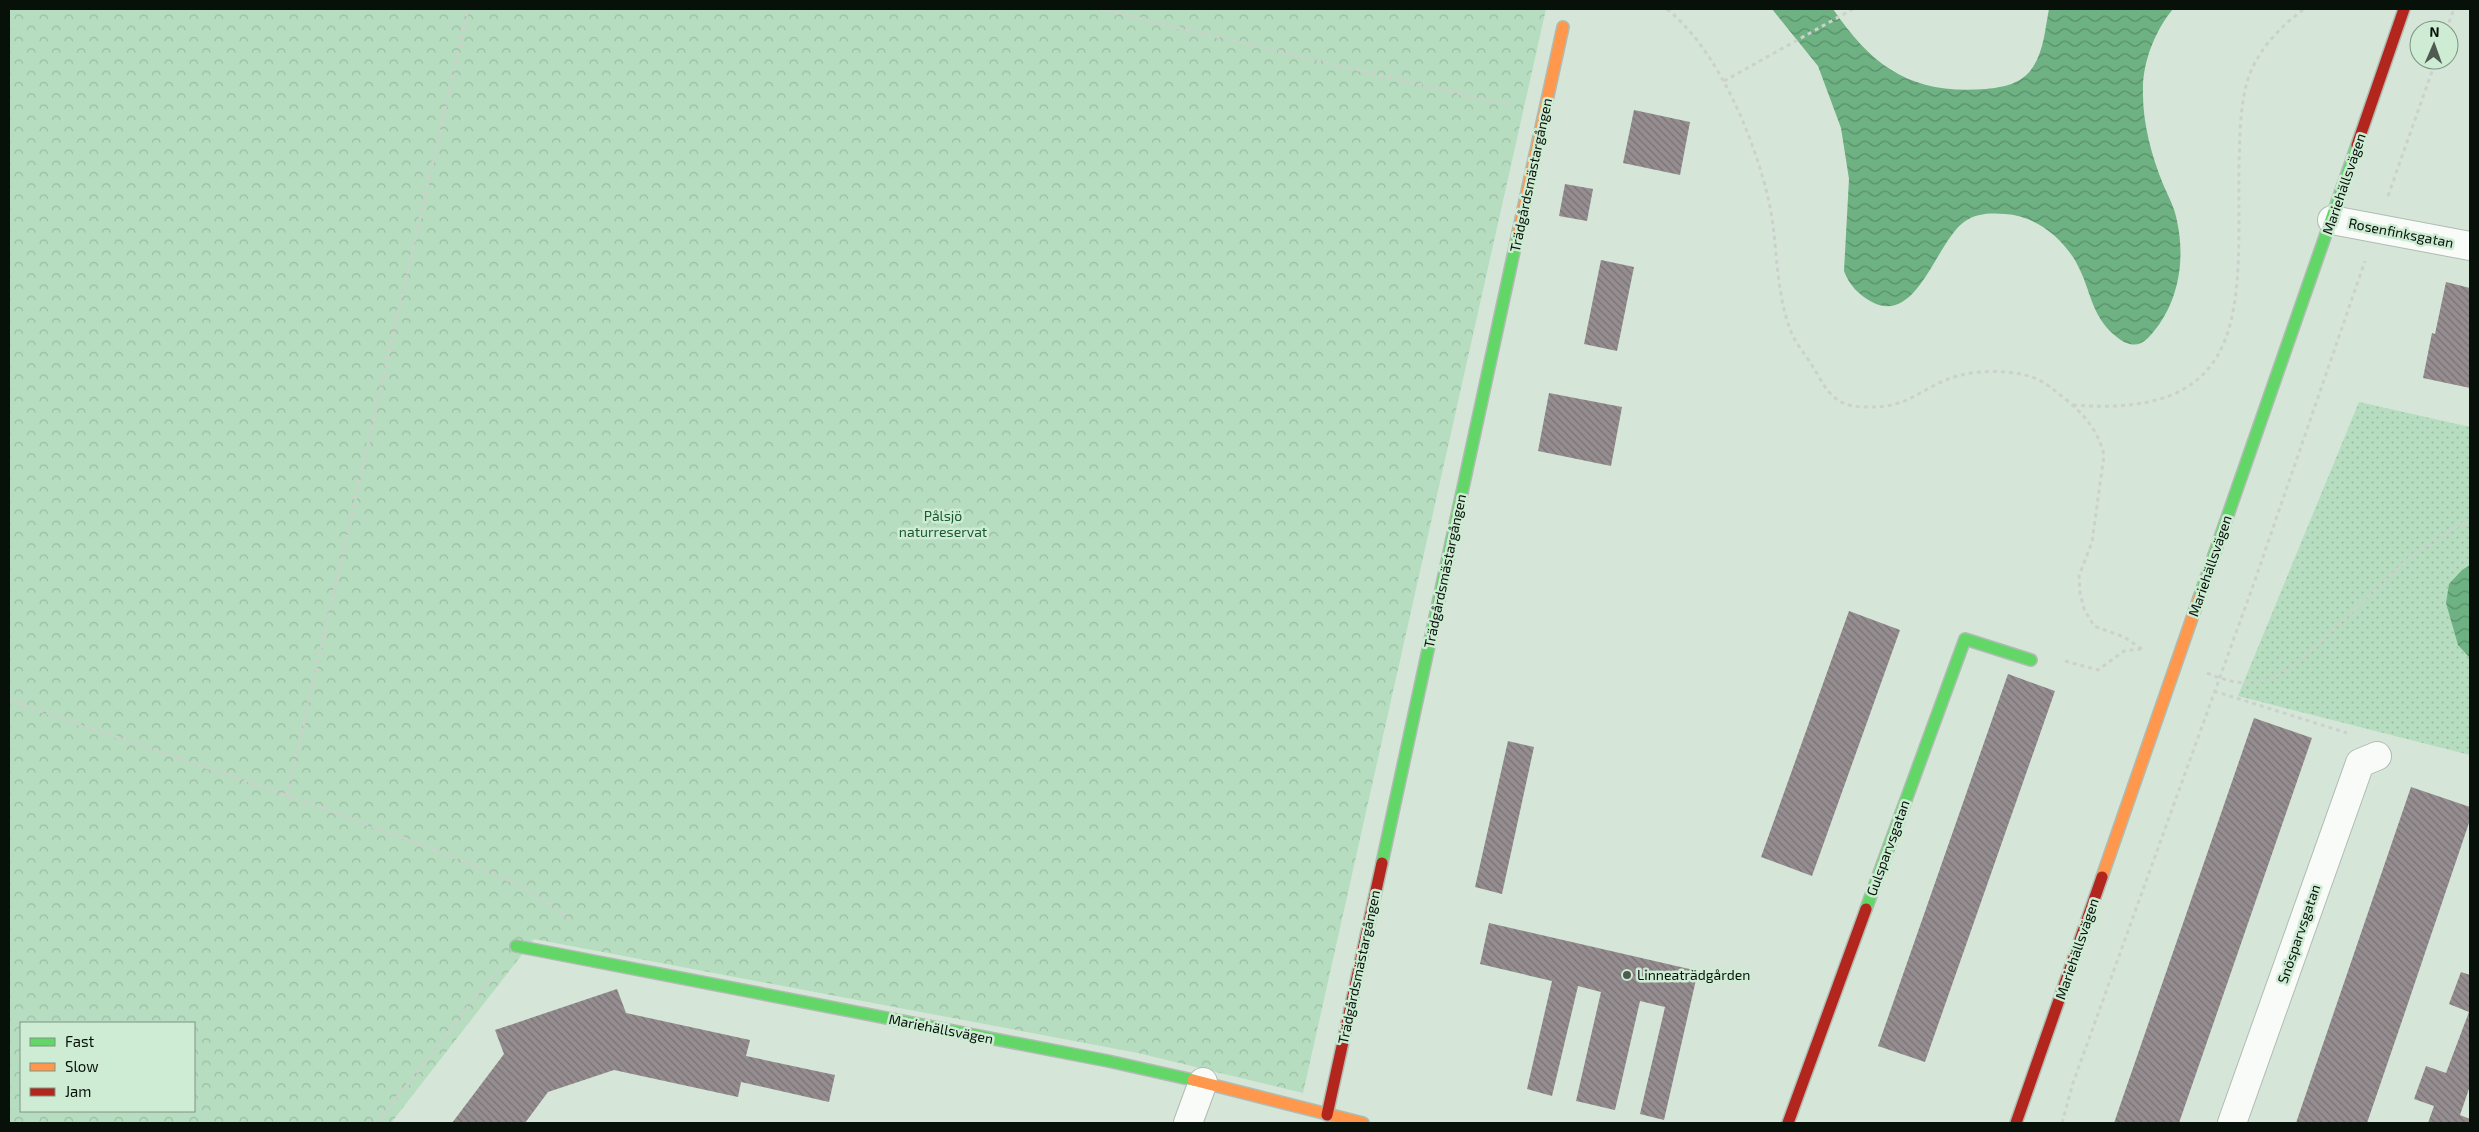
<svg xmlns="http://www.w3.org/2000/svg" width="2479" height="1132" font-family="'Exo 2',sans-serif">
<defs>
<pattern id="grass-dots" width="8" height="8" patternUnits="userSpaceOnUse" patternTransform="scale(1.25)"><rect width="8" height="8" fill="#b6ddbf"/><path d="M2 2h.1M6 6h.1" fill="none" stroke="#9bbda3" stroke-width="1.8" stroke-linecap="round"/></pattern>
<pattern id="forest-crowns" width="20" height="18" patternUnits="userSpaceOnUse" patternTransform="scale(1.25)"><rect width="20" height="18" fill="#b6ddbf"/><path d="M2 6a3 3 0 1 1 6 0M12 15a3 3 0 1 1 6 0" fill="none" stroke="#9bbda3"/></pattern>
<pattern id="water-waves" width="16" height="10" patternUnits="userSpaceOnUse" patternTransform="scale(1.25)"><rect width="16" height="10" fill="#6eb182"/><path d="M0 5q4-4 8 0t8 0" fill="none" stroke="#588f69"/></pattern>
<pattern id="building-back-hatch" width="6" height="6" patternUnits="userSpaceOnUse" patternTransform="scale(1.25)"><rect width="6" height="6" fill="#958d90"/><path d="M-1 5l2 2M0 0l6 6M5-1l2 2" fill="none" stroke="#787274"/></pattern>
</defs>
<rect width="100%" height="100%" fill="#d5e5d8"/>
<!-- grass -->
<path fill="url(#grass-dots)" d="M2359,402l111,25v328l-232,-59z"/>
<!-- forest -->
<path fill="url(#forest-crowns)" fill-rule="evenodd" d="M9,9h1537l-243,1084 -165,-40 -604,-114 -143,184h-382zM21,1023h173v88h-173z"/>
<!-- water -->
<path fill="url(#water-waves)" d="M1772,9h61c40,59 80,86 153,80 18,-2 36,-5 47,-22 11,-17 12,-38 16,-58h124c-17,20 -30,52 -30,79 -1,33 8,66 20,96 5,12 12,24 14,37 9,41 1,86 -29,117 -14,14 -28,3 -39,-8 -17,-18 -19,-39 -29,-60 -13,-29 -42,-54 -75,-56 -14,-1 -29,-1 -41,8 -28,20 -47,104 -92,80 -13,-7 -23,-17 -28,-31l5,-92 -8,-51 -23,-62z
M2470,565v93l-12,-13 -12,-42 3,-19 13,-14z"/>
<!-- building -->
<path fill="url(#building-back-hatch)" d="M1634,110l56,12 -10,53 -57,-12z
M1565,184l28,5 -6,32 -28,-5z
M1601,260l33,7 -17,84 -33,-7z
M2446,282l24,6v100l-47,-10 9,-45 3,1z
M1549,393l73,14 -11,59 -73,-15z
M1849,611l51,19 -88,246 -51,-19z
M2008,674l47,17 -130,371 -47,-16z
M2254,718l58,20 -133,385h-65z
M1508,741l26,6 -32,147 -27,-7z
M2411,787l59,20v13l-67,198 -36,105h-71z
M1489,923l209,48 -34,149 -24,-6 25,-107 -25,-6 -25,109 -39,-9 25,-109 -23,-6 -26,110 -25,-7 25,-108 -72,-17z
M2461,972l9,3v111l-10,29 10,4v4h-42l6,-17 -20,-7 12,-33 20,7 23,-61 -20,-8z
M617,989l9,24 124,27 -4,16 89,19 -6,27 -88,-20 -3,15 -124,-27 -66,22 -23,31h-73l52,-69 -9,-24z"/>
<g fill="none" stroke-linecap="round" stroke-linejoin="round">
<!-- street casing -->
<g stroke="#b0bcb3" stroke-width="30">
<path id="street" d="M2332,220l138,26
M1188,1123l15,-41
M2232,1123l128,-360 17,-7"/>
</g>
<!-- fast casing -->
<g stroke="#b0bcb3" stroke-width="14">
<path id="fast" d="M2199,598l158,-453
M1382,863l136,-630
M1866,909l99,-270 66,21
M516,946l592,115 85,19"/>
</g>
<!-- slow casing -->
<g stroke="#b0bcb3" stroke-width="14">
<path id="slow" d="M1518,233l45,-206
M2102,877l97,-279
M1193,1080l170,43"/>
</g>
<!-- jam casing -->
<g stroke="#b0bcb3" stroke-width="14">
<path id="jam" d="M2357,145l47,-136
M1327,1115l55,-252
M1788,1123l78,-214
M2016,1123l86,-246"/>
</g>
<!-- path -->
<path stroke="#ccd1cd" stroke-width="3" stroke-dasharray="4 4" stroke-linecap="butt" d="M1099,9l413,97
M1667,9c51,41 88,130 102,193 9,42 6,87 21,127 4,13 16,26 23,38 6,9 11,21 19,28 9,10 22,12 34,12 45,2 58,-23 95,-32 21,-5 51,-5 71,2 12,4 22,13 32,21 19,15 34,32 40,57l-12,87 -13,34 1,17 4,16 10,17 30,11 18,12
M2446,30l8,-21
M1724,81l129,-72
M2388,196l48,-136
M2073,405c186,15 164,-107 166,-244 1,-26 1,-53 8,-79 10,-32 32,-54 57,-73
M2065,661l33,9 26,-19 17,-2
M2207,673c35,15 57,13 88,-8l118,-110 40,-27 17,-7
M2214,691l133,42
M9,700c132,46 266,89 397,139 57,23 119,40 165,82
M287,796l181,-787
M377,1123l120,-153
M2062,1123l11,-40 181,-500 111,-322"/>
<!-- street -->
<use href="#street" stroke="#f9fbf9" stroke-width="28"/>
<!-- fast -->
<use href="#fast" stroke="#63d668" stroke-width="11"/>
<!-- slow -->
<use href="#slow" stroke="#ff974d" stroke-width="11"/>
<!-- jam -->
<use href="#jam" stroke="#b3261e" stroke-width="11"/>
</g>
<!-- markers -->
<circle fill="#4f5b51" stroke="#ceecd4" stroke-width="2" cx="1627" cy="975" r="5"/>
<g text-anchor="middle" stroke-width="5" stroke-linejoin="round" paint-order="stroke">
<!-- street labels -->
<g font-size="14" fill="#071109" stroke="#ceecd4">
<text transform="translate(1531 175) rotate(-78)" y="5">Trädgårdsmästargången</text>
<text transform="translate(2344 184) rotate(-71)" y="5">Mariehällsvägen</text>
<text transform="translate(2401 233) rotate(11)" y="5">Rosenfinksgatan</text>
<text transform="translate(2210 566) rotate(-71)" y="5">Mariehällsvägen</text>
<text transform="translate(1445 571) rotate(-78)" y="5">Trädgårdsmästargången</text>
<text transform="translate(1888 848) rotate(-70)" y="5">Gulsparvsgatan</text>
<text transform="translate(2299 934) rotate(-71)" y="5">Snösparvsgatan</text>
<text transform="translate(2077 949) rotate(-71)" y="5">Mariehällsvägen</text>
<text transform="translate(1359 967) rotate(-78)" y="5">Trädgårdsmästargången</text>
<text transform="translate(941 1029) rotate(11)" y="5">Mariehällsvägen</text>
</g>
<!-- park labels -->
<g font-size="14" fill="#1a592f" stroke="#ceecd4">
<text x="943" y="521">Pålsjö<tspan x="943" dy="16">naturreservat</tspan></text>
</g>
<!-- poi labels -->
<g font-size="14" fill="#071109" stroke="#ceecd4" text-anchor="start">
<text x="1637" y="980">Linneaträdgården</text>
</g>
</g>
<!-- border -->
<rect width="2479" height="1132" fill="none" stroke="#071109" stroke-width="20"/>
<!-- legend -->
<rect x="20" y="1022" width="175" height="90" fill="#ceecd4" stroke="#7e9483"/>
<rect x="30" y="1038" width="25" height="8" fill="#63d668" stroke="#7e9483"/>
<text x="65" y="1047" font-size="15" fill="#071109">Fast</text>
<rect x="30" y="1063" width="25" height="8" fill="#ff974d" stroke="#7e9483"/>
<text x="65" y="1072" font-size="15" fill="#071109">Slow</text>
<rect x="30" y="1088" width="25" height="8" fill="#b3261e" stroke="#7e9483"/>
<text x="65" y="1097" font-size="15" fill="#071109">Jam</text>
<!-- north arrow -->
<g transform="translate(2434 45) rotate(2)"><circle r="24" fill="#ceecd4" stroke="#7e9483"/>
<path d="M0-4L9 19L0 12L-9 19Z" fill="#4f5b51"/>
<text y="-8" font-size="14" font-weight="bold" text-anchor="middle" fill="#071109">N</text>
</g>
</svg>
